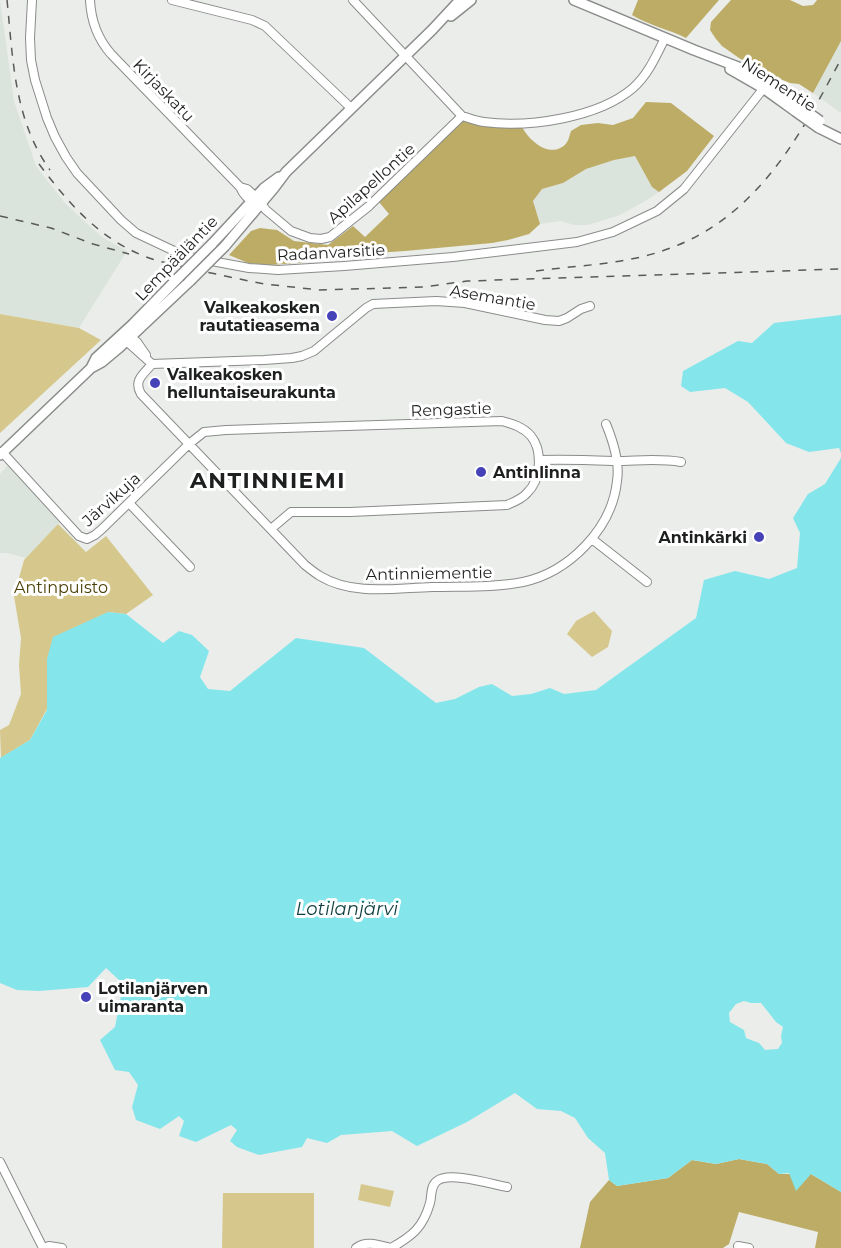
<svg xmlns="http://www.w3.org/2000/svg" width="841" height="1248" font-family="Montserrat,sans-serif">
<rect width="100%" height="100%" fill="#eaedea"/>
<!-- built -->
<path fill="#dbe4dc" d="M0,0l14,101 22,65 29,37 18,17 19,17 25,14 -48,77 -79,-14z
M841,41v72l-28,-20z
M635,156l17,31 7,5 -12,8 -27,15 -32,10h-14l-13,-4 -21,3 -7,-23 9,-12 21,-6 23,-14 28,-9z
M8,465l52,57 -34,36 -19,-5h-7v-79z"/>
<!-- green -->
<path fill="#d6c88c" d="M0,314l79,14 22,12 -101,93z
M58,524l28,28 20,-16 47,59 -27,19 -18,-2 -61,47v50l-17,31 -29,18 -1,-28 9,-5 12,-31 -2,-29 2,-27 -7,-42 10,-36z
M594,611l18,20 -4,16 -16,10 -25,-23 9,-13z
M361,1184l33,7 -4,16 -32,-7z
M223,1193h91v55h-92z"/>
<!-- forest -->
<path fill="#bdac65" d="M638,0h81l-33,38c-18,-9 -38,-13 -54,-23z
M731,0h59l13,6 10,-1 4,-5h24v41l-28,52 -14,-9 -9,-1 -22,-9 -29,-16 -17,-12 -6,-7 -6,-9 1,-8z
M646,102l25,1 43,33 -27,35 -28,21 -7,-5 -17,-31 -21,4 -28,9 -23,14 -21,6 -9,12 7,23 -11,10 -21,6 -16,3 -87,8 -29,2 -22,-1 -48,10 -35,3 -23,-2 -19,-8 22,-24 9,-3 17,2 17,11 34,4 25,-19 12,11 24,-23 -10,-12 81,-81 3,-1 58,5c6,13 25,32 41,22 6,-3 7,-10 9,-16l10,-6 17,-2 15,2 20,-7z
M739,1159l28,5 12,10h32l30,18v56h-26l3,-16 -79,-20 -10,32 -6,4h-143l10,-46 19,-22 8,6 51,-8 24,-18 24,4z"/>
<!-- water -->
<path fill="#84e6eb" fill-rule="evenodd" d="M841,315v138l-2,-5 -30,4 -23,-9 -38,-41 -23,-14 -35,4 -9,-6 2,-15 55,-30 14,2 22,-20z
M841,458v734l-30,-18 -15,17 -7,-18 -10,1 -12,-10 -28,-5 -23,5 -24,-4 -24,18 -51,8 -8,-6 -4,-27 -17,-15 -13,-20 -14,-7 -24,-2 -22,-16 -48,29 -50,24 -25,-15 -51,4 -14,8 -20,-5 -5,9 -43,8 -22,-8 -7,-6 7,-11 -6,-5 -35,17 -17,-6 5,-15 -5,-5 -19,13 -24,-9 -4,-13 6,-22 -9,-13 -14,-2 -15,-30 15,-13 7,-36 11,-5v-3l-2,-3h-12l-13,-12 -18,19 -49,4 -22,-1 -17,-7v-225l30,-18 17,-30v-51l6,-22 55,-25 18,2 37,29 16,-12 13,4 17,16 -9,26 8,12 22,2 66,-53 68,10 72,55 19,-4 24,-12 13,-3 20,12 19,-2 19,-6 14,6 32,-4 100,-72 8,-38 31,-9 34,8 28,-11 3,-35 -7,-15 15,-24 17,-10zM744,1001l7,2h10l15,19 7,5 -2,9 1,7 -4,6 -13,1 -6,-7 -13,-5 -2,-8 -14,-8 -1,-9 7,-9z"/>
<g fill="none" stroke-linecap="round" stroke-linejoin="round">
<!-- minor casing -->
<g stroke="#8a8c8a" stroke-width="10">
<path id="minor" d="M32,0l-2,38 1,22 4,20 12,38 8,19 11,20 11,16 44,47 15,13 49,23 64,12 29,2 66,-4 109,-9 124,-15 36,-10 44,-21 27,-22 83,-105
M90,0c1,21 7,38 21,54l129,133c3,7 8,13 16,16
M172,0l80,20 13,6 86,82
M353,0l109,116c7,2 14,5 22,6 44,6 114,-4 149,-34 15,-13 23,-32 32,-50
M240,187l7,2 9,8 10,13 25,21 19,7 11,1 9,-2 39,-31 93,-90
M122,337l30,27
M131,337l6,5 9,13
M152,364c-8,10 -19,16 -11,30l164,171c5,4 10,8 15,11 33,20 75,12 112,11 30,-1 61,1 91,-5 46,-10 89,-53 94,-101 3,-18 -4,-40 -11,-57
M152,364l112,-4 28,-2 10,-2 12,-5 52,-43 7,-4 63,-3 29,2 80,17 14,1 8,-3 14,-9 9,-3
M2,452l77,84 8,3 8,-4 7,-6 87,-85 15,-12 22,-2 276,-9c11,3 21,6 29,15 12,15 10,44 -4,57 -5,6 -13,9 -20,12l-157,7h-59l-20,17
M539,460c25,-1 50,0 76,1 22,0 44,-3 66,1
M129,503l61,64
M592,539l55,43
M0,1162l43,86
M738,1246l11,2
M43,1248l6,-2 13,2
M356,1248c10,-8 23,-3 35,0 21,-12 32,-20 39,-45 2,-7 0,-17 7,-22 12,-10 54,3 70,6"/>
</g>
<!-- major casing -->
<g stroke="#8a8c8a" stroke-width="12">
<path id="major" d="M574,0l120,50 52,20 32,19 21,17
M451,16l20,-16
M730,69l33,19 32,23
M819,128l22,11
M212,244l52,-56 15,-11
M225,246l49,-58 12,-16 146,-142 28,-30
M91,368l5,-10 37,-34 46,-47
M0,455l91,-87 11,-6 18,-15 70,-66"/>
</g>
<!-- minor -->
<use href="#minor" stroke="#fff" stroke-width="8"/>
<!-- major -->
<use href="#major" stroke="#fff" stroke-width="9"/>
<!-- rail -->
<path stroke="#595a59" stroke-width="1.5" stroke-dasharray="8 8" stroke-linecap="butt" d="M7,0c6,59 7,120 43,170
M39,164c30,40 61,76 110,94 11,4 24,6 35,9 27,6 54,12 81,17l54,6 105,-3 43,-6 374,-12
M0,216l51,12 42,16 36,10
M536,271c36,-5 73,-6 109,-15 104,-26 150,-110 196,-197"/>
<!-- major-bridge casing -->
<g stroke="#8a8c8a" stroke-width="12" stroke-linecap="butt">
<path id="major-bridge" d="M799,106l21,15
M795,111l24,17
M179,277l33,-33
M190,281l35,-35"/>
</g>
<!-- major-bridge -->
<use href="#major-bridge" stroke="#fff" stroke-width="9"/>
</g>
<!-- markers -->
<g fill="#4642b8" stroke="#fff" stroke-width="2">
<circle cx="332" cy="316" r="6"/>
<circle cx="155" cy="383" r="6"/>
<circle cx="481" cy="472" r="6"/>
<circle cx="759" cy="537" r="6"/>
<circle cx="86" cy="997" r="6"/>
</g>
<g text-anchor="middle" stroke-width="6" stroke-linejoin="round" paint-order="stroke">
<!-- street labels -->
<g font-size="16" fill="#1e1f1f" stroke="#fff">
<text transform="translate(779 84) rotate(33)" y="6">Niementie</text>
<text transform="translate(164 90) rotate(46)" y="6">Kirjaskatu</text>
<text transform="translate(371 183) rotate(-42)" y="6">Apilapellontie</text>
<text transform="translate(331 252) rotate(-3)" y="6">Radanvarsitie</text>
<text transform="translate(176 258) rotate(-46)" y="6">Lempääläntie</text>
<text transform="translate(493 297) rotate(10)" y="6">Asemantie</text>
<text transform="translate(451 409) rotate(-2)" y="6">Rengastie</text>
<text transform="translate(111 499) rotate(-42)" y="6">Järvikuja</text>
<text transform="translate(429 573) rotate(-1)" y="6">Antinniementie</text>
</g>
<!-- poi labels -->
<g font-size="16" font-weight="bold" fill="#1e1f1f" stroke="#fff" text-anchor="start">
<text x="320" y="313" text-anchor="end">Valkeakosken<tspan x="320" dy="18">rautatieasema</tspan></text>
<text x="167" y="380">Valkeakosken<tspan x="167" dy="18">helluntaiseurakunta</tspan></text>
<text x="493" y="478">Antinlinna</text>
<text x="747" y="543" text-anchor="end">Antinkärki</text>
<text x="98" y="994">Lotilanjärven<tspan x="98" dy="18">uimaranta</tspan></text>
</g>
<!-- park labels -->
<g font-size="16" fill="#4b3f04" stroke="#fff">
<text x="61" y="593">Antinpuisto</text>
</g>
<!-- water labels -->
<g font-size="18" font-style="italic" fill="#0f3e40" stroke="#fff">
<text x="347" y="915">Lotilanjärvi</text>
</g>
<!-- district labels -->
<g font-size="22" font-weight="bold" letter-spacing="1.5" fill="#1e1f1f" stroke="#fff">
<text x="268" y="488">ANTINNIEMI</text>
</g>
</g>
</svg>
